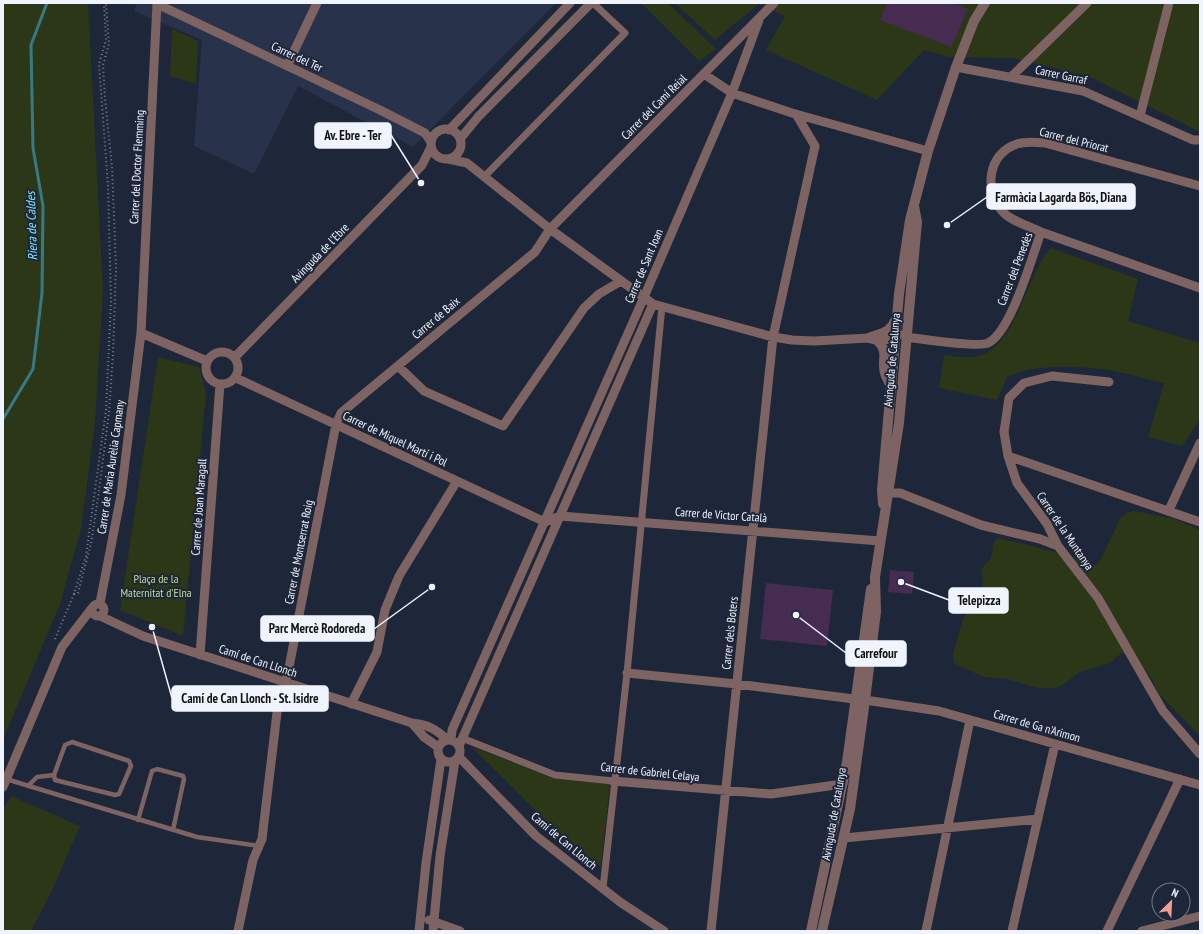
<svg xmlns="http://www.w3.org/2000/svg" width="1203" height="934" font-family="'PT Sans Narrow',sans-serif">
<rect width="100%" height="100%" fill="#1e2639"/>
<!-- built -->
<path fill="#28324a" d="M137,3h419l-143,144 -115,-61 -44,88 -60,-28 8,-106 -68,-29z"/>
<!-- green -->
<path fill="#2b3717" d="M3,3h85l15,287 -8,133 -14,106 -21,75 -57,136z
M641,3h27l48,46 -17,12z
M675,3h525v129l-110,-55 -77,-19 -64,-1 -25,-7 -47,50 -111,-50 19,-34 -26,-12 -44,36z
M172,29l26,12 -2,43 -26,-8z
M1051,248l87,31 -10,42 72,22v77l-18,26 -34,-9 16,-54c-17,-3 -33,-9 -50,-12 -31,-5 -78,-8 -107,6l-10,23 -58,-12 5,-33c9,1 19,3 28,2 45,-4 52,-81 79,-109z
M158,357l41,10 7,27 -23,242 -63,-26z
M1135,511l39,8 26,11v206l-42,-43 -6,-14 -15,-20 -15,-6 -6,4 -5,6 -31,9 -19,14 -7,2h-17l-30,-9 -24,-2 -29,-14 -1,-8 10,-37 17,-18 3,-22 -2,-7 4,-7 6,-5 2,-15 4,-6c23,5 45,10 67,17 11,3 21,9 32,10l5,-6 20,-42 6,-4z
M471,746l81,32 58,6 -9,83 -53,-44z
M11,796l69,30 -30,69 -19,36h-28v-121z"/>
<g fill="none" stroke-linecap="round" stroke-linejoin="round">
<!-- stream -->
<path stroke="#377a87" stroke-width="3" d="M3,419l30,-50 9,-76 1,-87 -10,-58 -2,-103 16,-42"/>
</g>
<!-- building -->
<path fill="#452c50" d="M887,3h66l15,6 -17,38 -71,-27z
M890,570l24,2 -2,22 -24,-2z
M766,583l67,7 -6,56 -67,-7z"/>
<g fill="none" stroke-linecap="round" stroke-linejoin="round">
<!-- path -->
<path stroke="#7e8493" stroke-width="2" stroke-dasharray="1 3" stroke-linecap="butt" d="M74,594l4,-1 13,-49 7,-46 11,-86 4,-58 3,-87 -4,-100 -7,-69 -2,-33 6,-21 -3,-41
M55,639l19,-45 12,-38 20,-146 5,-109 -3,-116 -9,-121 7,-24 -2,-37"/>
<!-- service -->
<path stroke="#7d6463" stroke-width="4.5" d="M72,742l57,19 2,5 -12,28 -4,1 -60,-15 -1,-5 11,-30z
M6,779l191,58 62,9
M28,786l9,-9 17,-2
M138,820l14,-49 5,-2 26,7 1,3 -11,51"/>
<!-- pedestrian -->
<path stroke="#7d6463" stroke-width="7" d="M484,177l141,-144 -32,-30
M462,738l93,37 58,6
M603,888l24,-215 35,-367"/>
<!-- minor -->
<path stroke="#7d6463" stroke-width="9" d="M157,4l223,106 45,23 6,9
M287,66l30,-63
M956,67l127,24 110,49h7
M704,74l28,19 60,20 136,38
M1011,77l76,-74
M1140,116l29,-113
M431 144a15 15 0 1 1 30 0a15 15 0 1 1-30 0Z
M449,130l121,-127
M460,139l18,-22 113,-114
M448,159l19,4 83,66 103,75 120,33 19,3 22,1 55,-3
M1041,232c-12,-6 -30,-11 -38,-20 -20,-21 -15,-59 14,-68 9,-3 19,-2 28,-1l155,43
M141,333l66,28
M906,337c15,2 72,11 82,6 23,-11 44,-86 53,-111l159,56
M206 368a16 16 0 1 1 32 0a16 16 0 1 1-32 0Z
M235,357l187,-192 9,-18
M398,366l26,25 79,35 81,-118 15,-14 22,-13
M236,378l309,144 15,-6 320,25
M1109,382l-57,-6 -28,7 -15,15 -5,34 4,24 9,27 30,41 11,22 40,52 65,113 37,43
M1008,456l192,66
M890,493h10l81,32 59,14 18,7
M1169,510l31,-67
M100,603l21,-108 20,-162 16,-330
M92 610a6 6 0 1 1 12 0a6 6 0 1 1-12 0Z
M100,616l43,20 269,87c14,1 25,6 35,17
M200,655l20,-271
M627,673l110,11 117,15
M865,700l74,11 261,74
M351,704l26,-52 8,-42 14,-34 58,-95
M412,723l12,14 14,10
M438 751a11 11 0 1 1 22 0a11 11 0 1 1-22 0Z
M451,740l1,-10 189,-426 91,-211 27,-73
M459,746l194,-442
M459,757l77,79 84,66 44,29
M613,781l158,13 72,-10
M3,787l59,-140 30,-39
M844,838l194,-19
M429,920l31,11
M238,931l15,-71 9,-21 16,-135 8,-21 50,-259 5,-11 194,-161 15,-23 224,-226
M419,931l7,-68 15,-104
M433,931l7,-75 15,-95
M711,931l62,-594 42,-191 -19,-32
M926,931l44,-211
M1012,931l43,-187
M1107,931l73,-152
M1142,931l58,-15"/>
<!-- tertiary -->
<path stroke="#7d6463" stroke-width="10" d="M871,337c11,-4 19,-4 24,-16
M869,338l8,2 18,-2 3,-4
M877,340c13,13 4,19 8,33 1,4 4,9 6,12
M883,504l-1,-14 17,-196 11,-74 18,-69 28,-84 18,-46 11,-18
M811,931l36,-169 24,-173
M822,931l28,-122 15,-109 11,-88 -1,-35 24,-154 18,-201 -3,-16"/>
</g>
<g text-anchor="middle" stroke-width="4" stroke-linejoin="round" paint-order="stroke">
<!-- street labels -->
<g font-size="12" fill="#eff4fe" stroke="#1e2639">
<text transform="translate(297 57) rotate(25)" y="4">Carrer del Ter</text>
<text transform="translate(1061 75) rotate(12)" y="4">Carrer Garraf</text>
<text transform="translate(654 107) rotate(-45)" y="4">Carrer del Camí Reial</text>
<text transform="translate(1074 140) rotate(14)" y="4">Carrer del Priorat</text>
<text transform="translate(137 167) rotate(-87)" y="4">Carrer del Doctor Flemming</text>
<text transform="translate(320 253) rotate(-46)" y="4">Avinguda de l'Ebre</text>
<text transform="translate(644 266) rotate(-67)" y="4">Carrer de Sant Joan</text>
<text transform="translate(1015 269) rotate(-69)" y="4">Carrer del Penedès</text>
<text transform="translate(436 318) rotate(-40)" y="4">Carrer de Baix</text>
<text transform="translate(892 360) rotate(-85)" y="4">Avinguda de Catalunya</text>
<text transform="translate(395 439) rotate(25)" y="4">Carrer de Miquel Martí i Pol</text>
<text transform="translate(111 467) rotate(-82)" y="4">Carrer de Maria Aurèlia Capmany</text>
<text transform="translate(199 507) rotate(-86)" y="4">Carrer de Joan Maragall</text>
<text transform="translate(721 515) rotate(4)" y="4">Carrer de Victor Català</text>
<text transform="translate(1065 531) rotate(56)" y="4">Carrer de la Muntanya</text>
<text transform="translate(299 552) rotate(-79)" y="4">Carrer de Montserrat Roig</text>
<text transform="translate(730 633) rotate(-84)" y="4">Carrer dels Boters</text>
<text transform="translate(258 661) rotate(18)" y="4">Camí de Can Llonch</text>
<text transform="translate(1037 726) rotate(16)" y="4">Carrer de Ga n'Arimon</text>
<text transform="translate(650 772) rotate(6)" y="4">Carrer de Gabriel Celaya</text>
<text transform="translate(834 814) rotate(-80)" y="4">Avinguda de Catalunya</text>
<text transform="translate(564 841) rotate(40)" y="4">Camí de Can Llonch</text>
</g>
<!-- park labels -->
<g font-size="12" fill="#bfdb92" stroke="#1e2639">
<text x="156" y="583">Plaça de la<tspan x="156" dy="14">Maternitat d'Elna</tspan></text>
</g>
<!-- water labels -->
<g font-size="13" font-style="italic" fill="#81e9fd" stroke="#1e2639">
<text transform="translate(31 226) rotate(-92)" y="5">Riera de Caldes</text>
</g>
</g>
<!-- callouts -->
<path fill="none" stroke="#eff4fe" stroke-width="1.5" d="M421 183L391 135M947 225L987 197M901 582L949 600M432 587L374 629M796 615L846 653M152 627L172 698"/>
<g fill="#eff4fe" stroke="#1e2639" stroke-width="1.5">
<circle cx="421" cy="183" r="4"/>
<circle cx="947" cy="225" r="4"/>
<circle cx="901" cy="582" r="4"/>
<circle cx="432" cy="587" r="4"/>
<circle cx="796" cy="615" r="4"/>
<circle cx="152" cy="627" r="4"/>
</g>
<g fill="#eff4fe" stroke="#eff4fe" stroke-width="1.5">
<rect x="315" y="123" width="76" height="25" rx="4"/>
<rect x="987" y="184" width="148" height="25" rx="4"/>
<rect x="949" y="588" width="59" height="25" rx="4"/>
<rect x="261" y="616" width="113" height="25" rx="4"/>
<rect x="846" y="641" width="60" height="25" rx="4"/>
<rect x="172" y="686" width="156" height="25" rx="4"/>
</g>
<g font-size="13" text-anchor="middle" font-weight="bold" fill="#111">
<text x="353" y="140">Av. Ebre - Ter</text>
<text x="1061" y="202">Farmàcia Lagarda Bös, Diana</text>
<text x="979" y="605">Telepizza</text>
<text x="317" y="633">Parc Mercè Rodoreda</text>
<text x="876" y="658">Carrefour</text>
<text x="250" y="703">Camí de Can Llonch - St. Isidre</text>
</g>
<!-- border -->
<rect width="1203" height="934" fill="none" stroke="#eff4fe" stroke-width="8"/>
<!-- north arrow -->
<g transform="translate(1171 902) rotate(24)"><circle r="19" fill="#1e2639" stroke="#727888"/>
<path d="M0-3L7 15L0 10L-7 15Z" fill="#f59c93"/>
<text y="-6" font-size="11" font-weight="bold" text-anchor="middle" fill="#eff4fe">N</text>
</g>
</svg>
